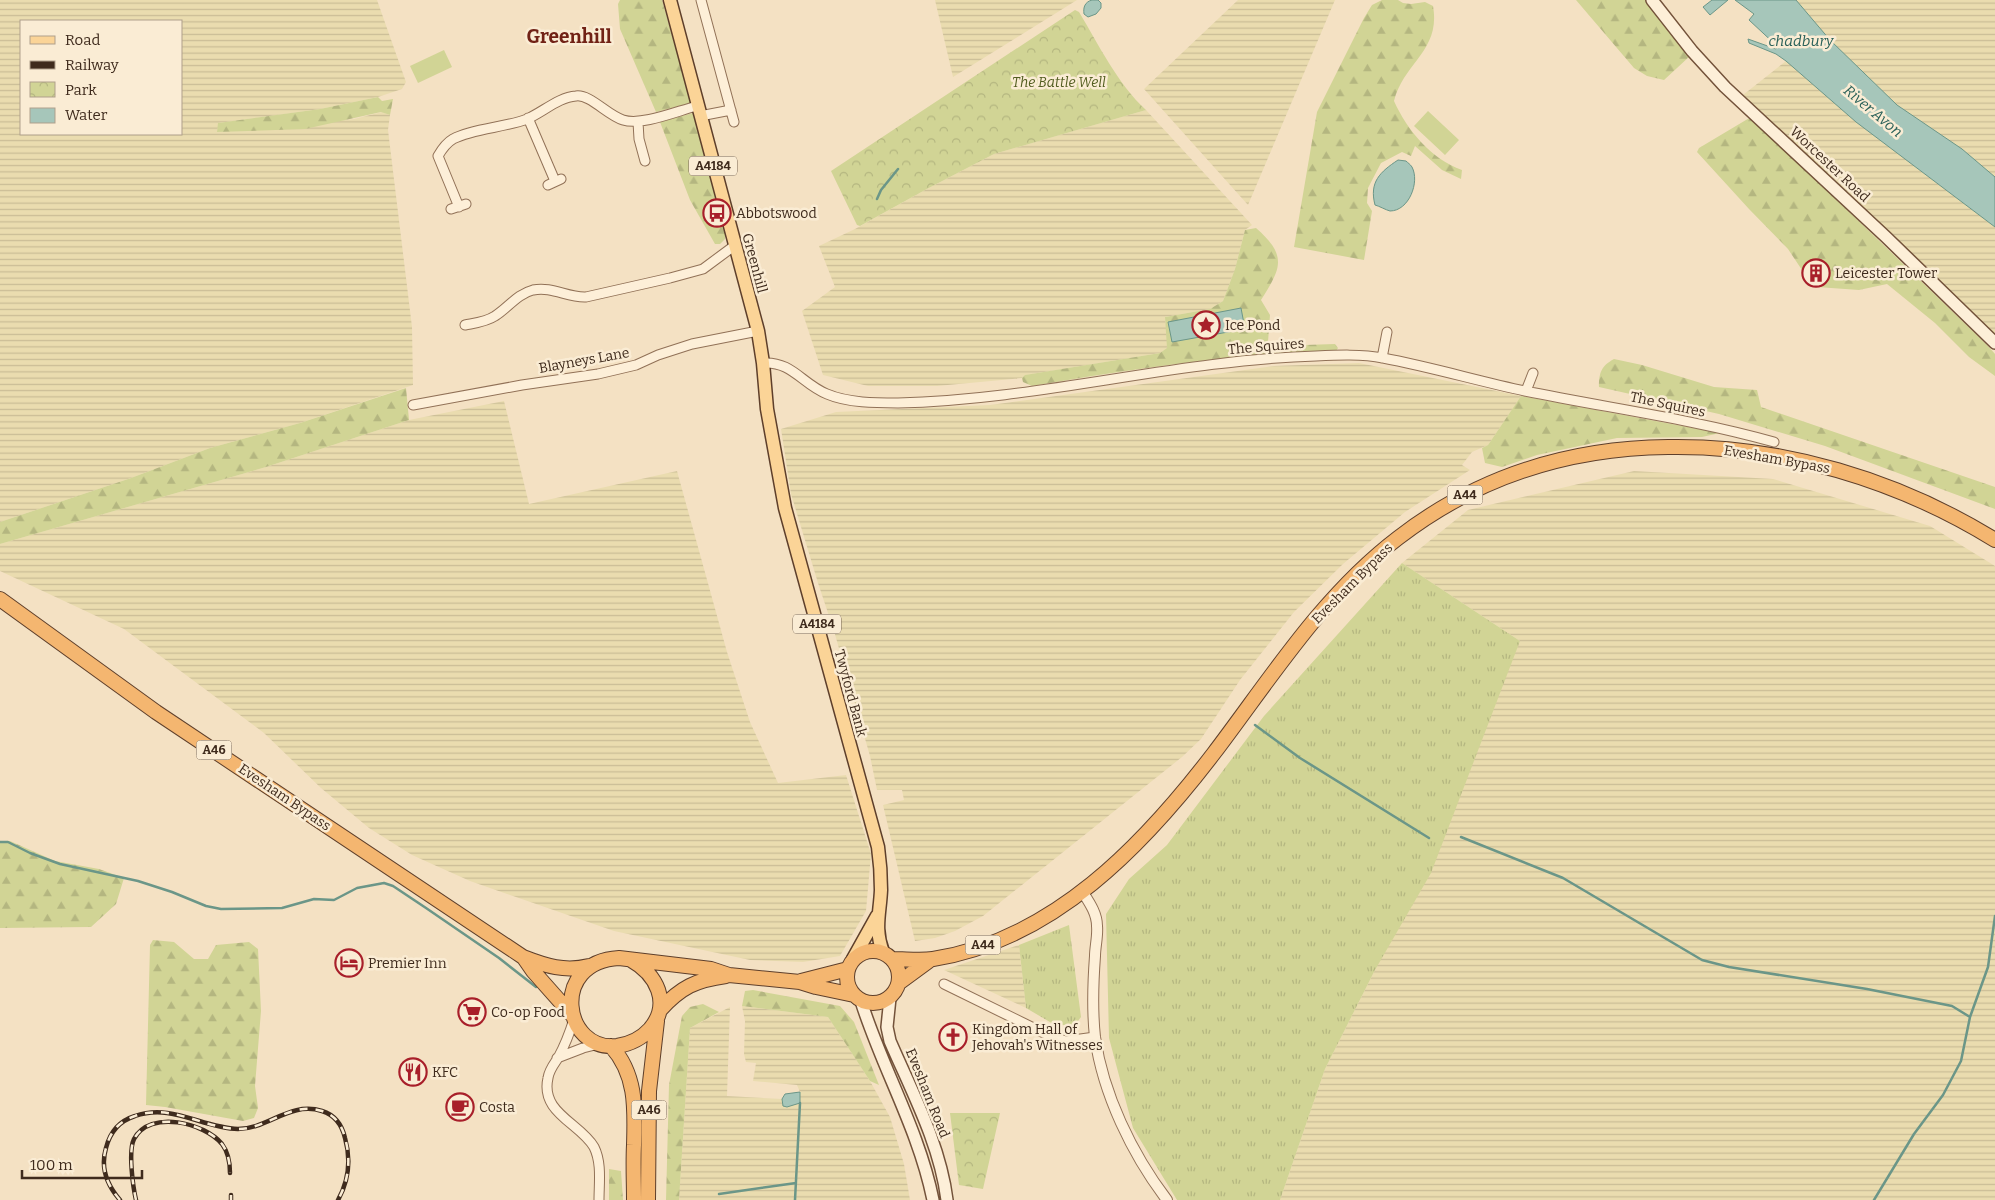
<svg xmlns="http://www.w3.org/2000/svg" width="1995" height="1200" font-family="Bitter,serif">
<defs>
<pattern id="farmland-rules" width="6" height="5" patternUnits="userSpaceOnUse" patternTransform="scale(1.25)"><rect width="6" height="5" fill="#eadcaf"/><path d="M0 2.5h6" fill="none" stroke="#cabd96"/></pattern>
<pattern id="grass-tufts" width="24" height="20" patternUnits="userSpaceOnUse" patternTransform="scale(1.25)"><rect width="24" height="20" fill="#d1d495"/><path d="M3 7l-1-3M5 7V3M7 7l1-3M15 17l-1-3M17 17v-4M19 17l1-3" fill="none" stroke="#b4b680"/></pattern>
<pattern id="forest-firs" width="22" height="20" patternUnits="userSpaceOnUse" patternTransform="scale(1.25)"><rect width="22" height="20" fill="#d1d495"/><path d="M5 1l3.5 6h-7zM16 11l3.5 6h-7z" fill="#b4b680"/></pattern>
<pattern id="park-crowns" width="20" height="18" patternUnits="userSpaceOnUse" patternTransform="scale(1.25)"><rect width="20" height="18" fill="#d1d495"/><path d="M2 6a3 3 0 1 1 6 0M12 15a3 3 0 1 1 6 0" fill="none" stroke="#b4b680"/></pattern>
</defs>
<rect width="100%" height="100%" fill="#f4e1c3"/>
<!-- farmland -->
<path fill="url(#farmland-rules)" fill-rule="evenodd" d="M0,0h377l29,82 -4,7 -24,8 -58,12 -101,14 -2,9 137,-13 28,-7 8,3 -2,15 24,197 1,58 -113,38 -90,25 -79,30 -131,44zM21,21h160v113h-160z
M935,0h142l-124,77z
M1238,0h97l-87,205 -104,-116z
M1796,0h199v177l-33,-28 -65,-44 -67,-65z
M1786,61l70,61 139,105v110l-215,-204 -37,-38z
M1146,110l106,115 -7,5 -10,39 -12,32 -13,8 -45,8 3,31 -8,5 -134,22 -4,3 -85,8h-69l-45,-11 -21,-64 33,-24 -16,-41 36,-17 70,-39 69,-36z
M1359,363l162,33 -33,49 -16,7 -10,13 8,5 -65,42 -62,52 -49,48 -54,68 -39,59 -19,18 -199,159 -28,15 -20,7 -20,3 -32,-136 21,-5 -2,-10h-25l-7,-34 -36,-125 -16,-48 -27,-89 -10,-65 55,-17 154,-7 284,-39z
M504,401l25,103 148,-33 50,181 23,70 28,61 68,-8 25,79 -5,57 -26,45 -37,6 -53,-2 -136,-29 -144,-50 -58,-26 -43,-27 -48,-40 -57,-55 -140,-104 -124,-58v-27l266,-77 143,-47z
M1634,471l139,8 157,47 65,40v634h-715l45,-131 50,-99 145,-329 -118,-78 66,-53z
M1019,945l7,63 -82,-38z
M742,1006l86,11 42,64 20,36 14,47 6,36h-231l11,-172 40,-21 -3,89 55,3 1,6 17,-13 -3,-7 -44,-4 3,-18 -10,-1 -2,-8 1,-33z"/>
<!-- grass -->
<path fill="url(#grass-tufts)" d="M1402,563l118,78 -89,232 -56,97 -50,99 -45,131h-103l-44,-72 -24,-90 -3,-124 23,-35 38,-34 97,-129z
M1069,925l12,92 -6,8h-20l-29,-17 -7,-63z"/>
<!-- forest -->
<path fill="url(#forest-firs)" d="M620,0h42l29,103 -35,9 -36,-83 -2,-25z
M1382,0h16l5,3 8,1 14,-2 8,4c8,45 -29,56 -39,95 13,29 37,58 68,69l-1,9 -19,-9 -27,-24 -4,10 -9,-4 -21,11 -13,25 -1,15 5,8 -8,49 -70,-13 23,-135 47,-94 8,-13z
M1576,0h71l43,56 -26,24 -17,-4 -13,-8z
M378,97l4,4 11,-2 -3,16 -9,-3 -76,17 -88,3 1,-9 102,-14z
M693,113l32,119v7l-5,5h-5l-25,-44 -30,-78z
M1751,117l236,228 8,9v22l-26,-19 -34,-34 -48,-39 -28,6 -42,-3 -7,-5 -22,-33 -39,-40 -52,-57 2,-4z
M1256,228c32,28 25,40 5,72l9,15 -2,27 6,4 61,-2 3,4 -2,3c-103,3 -202,18 -304,35l-9,-4 -1,-4 3,-3 135,-22 7,-5 -2,-31 45,-8 13,-8 12,-32 10,-39z
M1614,359l28,6 72,22 43,3 4,17 234,80v22l-170,-63 -106,-32 -120,-27c0,-14 2,-21 15,-28z
M406,388l3,32 -143,47 -266,77v-22l131,-44 79,-30 90,-25z
M1521,396l199,37 -18,4 -85,1 -80,17 -35,12 -17,-4 -3,-15 6,-3z
M0,841h10l45,20 44,8 25,9 -8,26 -25,23 -91,1z
M153,940l21,2 20,17h14l8,-14 33,-3 9,7 3,62 -6,75 3,22 -4,10 -11,3 -78,-14 -19,-2 4,-160z
M753,990l87,16 14,16 25,63 -9,-4 -42,-64 -86,-11 3,-15z
M703,1004l16,8 -29,16 -11,172h-13l3,-115 13,-69 8,-9z
M609,1169l12,2 2,29h-14z"/>
<!-- park -->
<path fill="url(#park-crowns)" d="M1075,10l4,2c20,33 38,71 67,98l-152,44 -69,36 -65,36 -3,-1 -26,-54z
M950,1113h50l-17,76 -24,-4z"/>
<!-- pitch -->
<path fill="#d1d495" d="M444,50l8,17 -34,16 -8,-17z
M1428,111l31,29 -14,15 -31,-29z"/>
<!-- water -->
<path fill="#a6c6ba" stroke="#6b9688" d="M1092,0h6l3,3v5l-5,6 -8,3 -4,-3c-1,-7 1,-12 8,-14z
M1712,0h16l-18,15 -7,-8z
M1735,0h61l34,40 67,65 65,44 33,28v50l-139,-105 -70,-61 -10,-7 -27,-11 -1,-4 28,10 2,-2 -29,-27 5,-6z
M1398,160l8,1c2,2 4,3 6,6 8,15 -3,44 -22,44 -4,-1 -11,-5 -15,-6 -6,-23 5,-33 23,-45z
M1241,308l4,21 -73,13 -4,-20z
M800,1092v11l-13,4 -4,-1 -1,-7 3,-5z"/>
<g fill="none" stroke-linecap="round" stroke-linejoin="round">
<!-- stream -->
<path stroke="#6b9688" stroke-width="2.5" d="M877,199l4,-9 17,-21
M1255,725l45,33 129,80
M1461,837l102,41 139,82 27,7 138,22 85,17 18,11
M0,842h8l22,11 30,11 78,17 34,11 34,14 15,3 61,-1 32,-9 20,1 23,-12 27,-5 9,3 33,22 73,50 37,29
M719,1194l77,-11
M795,1200l5,-97
M1874,1200l40,-66 29,-39 18,-34 9,-44 18,-50 7,-51"/>
<!-- minor casing -->
<g stroke="#917157" stroke-width="11">
<path id="minor" d="M701,0l33,122
M700,116l31,-6
M528,118l27,63
M638,122l1,17 6,22
M548,185l13,-6
M459,207l-21,-51c4,-7 8,-13 15,-17 21,-11 51,-11 74,-20 16,-7 32,-22 49,-23 14,-2 31,19 47,24 19,6 54,-9 74,-14
M451,209l15,-5
M465,325c10,-2 21,-3 30,-9 13,-8 22,-22 38,-26 19,-4 35,8 53,7l84,-19 33,-9 31,-23
M1382,358l5,-26
M763,363c29,-2 39,21 64,31 21,9 49,9 71,9 141,-3 278,-43 418,-47 22,-1 46,-2 67,2 48,9 95,23 142,33 83,17 167,28 249,51
M1526,391l7,-18
M413,405l109,-20 76,-11 38,-9 22,-10 34,-11 66,-13
M944,984l108,53 14,4 29,-4
M574,1019c-4,13 -9,26 -16,39 -4,6 -9,12 -10,20 -8,35 32,45 46,69 8,16 5,36 5,53
M557,1058l26,-10 16,-4"/>
</g>
<!-- tertiary casing -->
<g stroke="#917157" stroke-width="12">
<path id="tertiary" d="M1082,891c7,11 15,22 15,35 1,10 -2,21 -2,30 -2,27 -3,54 0,81 8,57 37,117 72,163"/>
</g>
<!-- secondary casing -->
<g stroke="#73523a" stroke-width="14">
<path id="secondary" d="M1652,0l40,51 33,36 161,150 109,106
M890,998l-3,29 3,14c22,51 50,103 57,159
M861,1001c21,67 58,129 72,199"/>
</g>
<!-- primary casing -->
<g stroke="#5e3f2b" stroke-width="15">
<path id="primary" d="M670,0l88,331 5,32 4,46 18,99 93,339c2,14 3,29 3,43 -1,24 -7,38 2,62
M853,959l24,-43"/>
</g>
<!-- trunk casing -->
<g stroke="#5e3f2b" stroke-width="16">
<path id="trunk" d="M0,599l156,113 367,245c23,9 42,15 66,9
M847 977a26 26 0 1 1 52 0a26 26 0 1 1-52 0Z
M524,958l9,13 39,44
M893,959c13,0 27,2 40,0 120,-19 210,-113 281,-206 57,-75 108,-157 184,-215 79,-61 171,-90 270,-91 114,-2 230,33 327,93
M631,960c25,14 41,43 19,69 -9,10 -20,15 -33,17 -54,6 -68,-84 2,-88l92,11 18,6 71,7 16,5 38,8
M801,981l47,-12
M900,982l30,-22
M660,1010c21,-23 36,-30 66,-34
M611,1046c26,29 24,63 23,99 -1,19 0,37 0,55
M648,1200l1,-109 8,-70"/>
</g>
<!-- minor -->
<use href="#minor" stroke="#fdefd8" stroke-width="9"/>
<!-- tertiary -->
<use href="#tertiary" stroke="#fdefd8" stroke-width="10"/>
<!-- secondary -->
<use href="#secondary" stroke="#fdefd8" stroke-width="11"/>
<!-- primary -->
<use href="#primary" stroke="#fbd497" stroke-width="12"/>
<!-- trunk -->
<use href="#trunk" stroke="#f4b670" stroke-width="14"/>
<!-- rail casing -->
<g stroke="#3f2b1d" stroke-width="4.5">
<path id="rail" d="M231,1195v5
M120,1200c-13,-15 -20,-32 -14,-52 4,-16 13,-27 29,-32 37,-13 67,12 103,13 30,0 52,-28 84,-18 13,4 20,14 23,27 6,21 4,42 -7,62
M136,1200c-3,-13 -8,-49 -2,-61 16,-30 71,-16 88,5 6,8 8,19 8,29"/>
</g>
<!-- rail -->
<use href="#rail" stroke="#faecd4" stroke-width="2.5" stroke-dasharray="8" stroke-linecap="butt"/>
</g>
<!-- icons -->
<defs>
<g id="bus-ring" transform="scale(1.4375)"><circle r="9.5" fill="#faecd4" stroke="#a81f2a" stroke-width="1.5"/><path d="M-5-6H5V4H4V6H2V4H-2V6H-4V4H-5ZM-3.5-4V0h7V-4ZM-3.5 1.2v1.5H-2V1.2ZM2 1.2v1.5H3.5V1.2Z" fill="#a81f2a"/></g>
<g id="building-ring" transform="scale(1.4375)"><circle r="9.5" fill="#faecd4" stroke="#a81f2a" stroke-width="1.5"/><path d="M-4-6H4V6H1V3H-1V6H-4ZM-2.5-4.3h1.7v1.8h-1.7ZM.8-4.3h1.7v1.8H.8ZM-2.5-1h1.7V.8h-1.7ZM.8-1h1.7V.8H.8Z" fill="#a81f2a"/></g>
<g id="sight-ring" transform="scale(1.4375)"><circle r="9.5" fill="#faecd4" stroke="#a81f2a" stroke-width="1.5"/><path d="M0-6L1.8-2.2L6-1.7L2.9 1.2L3.7 5.4L0 3.3L-3.7 5.4L-2.9 1.2L-6-1.7L-1.8-2.2Z" fill="#a81f2a"/></g>
<g id="hotel-ring" transform="scale(1.4375)"><circle r="9.5" fill="#faecd4" stroke="#a81f2a" stroke-width="1.5"/><path d="M-6-4.5h1.5V1H6V5H4.5V3h-9V5H-6ZM-4 0a1.8 1.8 0 1 1 3.6 0ZM.5 0V-2.5h3Q6-2.5 6 0Z" fill="#a81f2a"/></g>
<g id="supermarket-ring" transform="scale(1.4375)"><circle r="9.5" fill="#faecd4" stroke="#a81f2a" stroke-width="1.5"/><path d="M-6-5.5h2.5l.6 2H6L4.5 2H-2.5L-4.4-4H-6ZM-1.5 3.2a1.3 1.3 0 1 0 .1 0ZM3 3.2a1.3 1.3 0 1 0 .1 0Z" fill="#a81f2a"/></g>
<g id="church-ring" transform="scale(1.4375)"><circle r="9.5" fill="#faecd4" stroke="#a81f2a" stroke-width="1.5"/><path d="M-1.2-6h2.4v3.5h3.3v2.4h-3.3V6h-2.4V-.1h-3.3v-2.4h3.3Z" fill="#a81f2a"/></g>
<g id="restaurant-ring" transform="scale(1.4375)"><circle r="9.5" fill="#faecd4" stroke="#a81f2a" stroke-width="1.5"/><path d="M-5-6h1v4h1v-4h1v4h1v-4h1v5L-1.5 .5V6h-2V.5L-5-1ZM5-6V6H3V1.5H1.5Q1.5-4 5-6Z" fill="#a81f2a"/></g>
<g id="cafe-ring" transform="scale(1.4375)"><circle r="9.5" fill="#faecd4" stroke="#a81f2a" stroke-width="1.5"/><path d="M-5.5-4.5H6V0H3Q3 3.5 0 3.5H-2.5Q-5.5 3.5-5.5 0ZM3-3.2v2h1.7v-2ZM-6 4.5H4V6H-6Z" fill="#a81f2a"/></g>
</defs>
<g fill-rule="evenodd">
<use href="#bus-ring" x="717" y="213"/>
<use href="#building-ring" x="1816" y="273"/>
<use href="#sight-ring" x="1206" y="325"/>
<use href="#hotel-ring" x="349" y="963"/>
<use href="#supermarket-ring" x="472" y="1012"/>
<use href="#church-ring" x="953" y="1037"/>
<use href="#restaurant-ring" x="413" y="1072"/>
<use href="#cafe-ring" x="460" y="1107"/>
</g>
<g text-anchor="middle" stroke-width="5" stroke-linejoin="round" paint-order="stroke">
<!-- shield labels -->
<g fill="#faecd4" stroke="#776554" stroke-width="1">
<rect x="689" y="156.5" width="48" height="19" rx="4"/>
<rect x="1447.5" y="485.5" width="35" height="19" rx="4"/>
<rect x="793" y="614.5" width="48" height="19" rx="4"/>
<rect x="196.5" y="740.5" width="35" height="19" rx="4"/>
<rect x="965.5" y="935.5" width="35" height="19" rx="4"/>
<rect x="631.5" y="1100.5" width="35" height="19" rx="4"/>
</g>
<g font-size="12" font-weight="bold" fill="#3f2b1d">
<text x="713" y="170">A4184</text>
<text x="1465" y="499">A44</text>
<text x="817" y="628">A4184</text>
<text x="214" y="754">A46</text>
<text x="983" y="949">A44</text>
<text x="649" y="1114">A46</text>
</g>
<!-- park labels -->
<g font-size="14" font-style="italic" fill="#535e21" stroke="#faecd4">
<text x="1059" y="87">The Battle Well</text>
</g>
<!-- street labels -->
<g font-size="14" fill="#3f2b1d" stroke="#faecd4">
<text transform="translate(1830 164) rotate(43)" y="5">Worcester Road</text>
<text transform="translate(755 263) rotate(75)" y="5">Greenhill</text>
<text transform="translate(1266 346) rotate(-5)" y="5">The Squires</text>
<text transform="translate(584 360) rotate(-10)" y="5">Blayneys Lane</text>
<text transform="translate(1668 404) rotate(12)" y="5">The Squires</text>
<text transform="translate(1777 459) rotate(10)" y="5">Evesham Bypass</text>
<text transform="translate(1352 583) rotate(-45)" y="5">Evesham Bypass</text>
<text transform="translate(851 693) rotate(75)" y="5">Twyford Bank</text>
<text transform="translate(285 797) rotate(34)" y="5">Evesham Bypass</text>
<text transform="translate(928 1093) rotate(68)" y="5">Evesham Road</text>
</g>
<!-- poi labels -->
<g font-size="14" fill="#3f2b1d" stroke="#faecd4" text-anchor="start">
<text x="736" y="218">Abbotswood</text>
<text x="1835" y="278">Leicester Tower</text>
<text x="1225" y="330">Ice Pond</text>
<text x="368" y="968">Premier Inn</text>
<text x="491" y="1017">Co-op Food</text>
<text x="972" y="1034">Kingdom Hall of<tspan x="972" dy="16">Jehovah's Witnesses</tspan></text>
<text x="432" y="1077">KFC</text>
<text x="479" y="1112">Costa</text>
</g>
<!-- water labels -->
<g font-size="15" font-style="italic" fill="#2a6159" stroke="#faecd4">
<text x="1801" y="46">chadbury</text>
<text transform="translate(1873 111) rotate(40)" y="5">River Avon</text>
</g>
<!-- district labels -->
<g font-size="19" font-weight="bold" fill="#712216" stroke="#faecd4">
<text x="569" y="43">Greenhill</text>
</g>
</g>
<!-- legend -->
<rect x="20" y="20" width="162" height="115" fill="#faecd4" stroke="#af9f8b"/>
<rect x="30" y="36" width="25" height="8" fill="#fbd497" stroke="#af9f8b"/>
<text x="65" y="45" font-size="15" fill="#3f2b1d">Road</text>
<rect x="30" y="61" width="25" height="8" fill="#3f2b1d" stroke="#af9f8b"/>
<text x="65" y="70" font-size="15" fill="#3f2b1d">Railway</text>
<rect x="30" y="82" width="25" height="15" fill="url(#park-crowns)" stroke="#af9f8b"/>
<text x="65" y="95" font-size="15" fill="#3f2b1d">Park</text>
<rect x="30" y="108" width="25" height="15" fill="#a6c6ba" stroke="#af9f8b"/>
<text x="65" y="120" font-size="15" fill="#3f2b1d">Water</text>
<!-- scale -->
<path d="M22 1170v8h120v-8" fill="none" stroke="#3f2b1d" stroke-width="2.5"/>
<text x="30" y="1170" font-size="15" fill="#3f2b1d" stroke="#faecd4" stroke-width="4" paint-order="stroke">100 m</text>
</svg>
